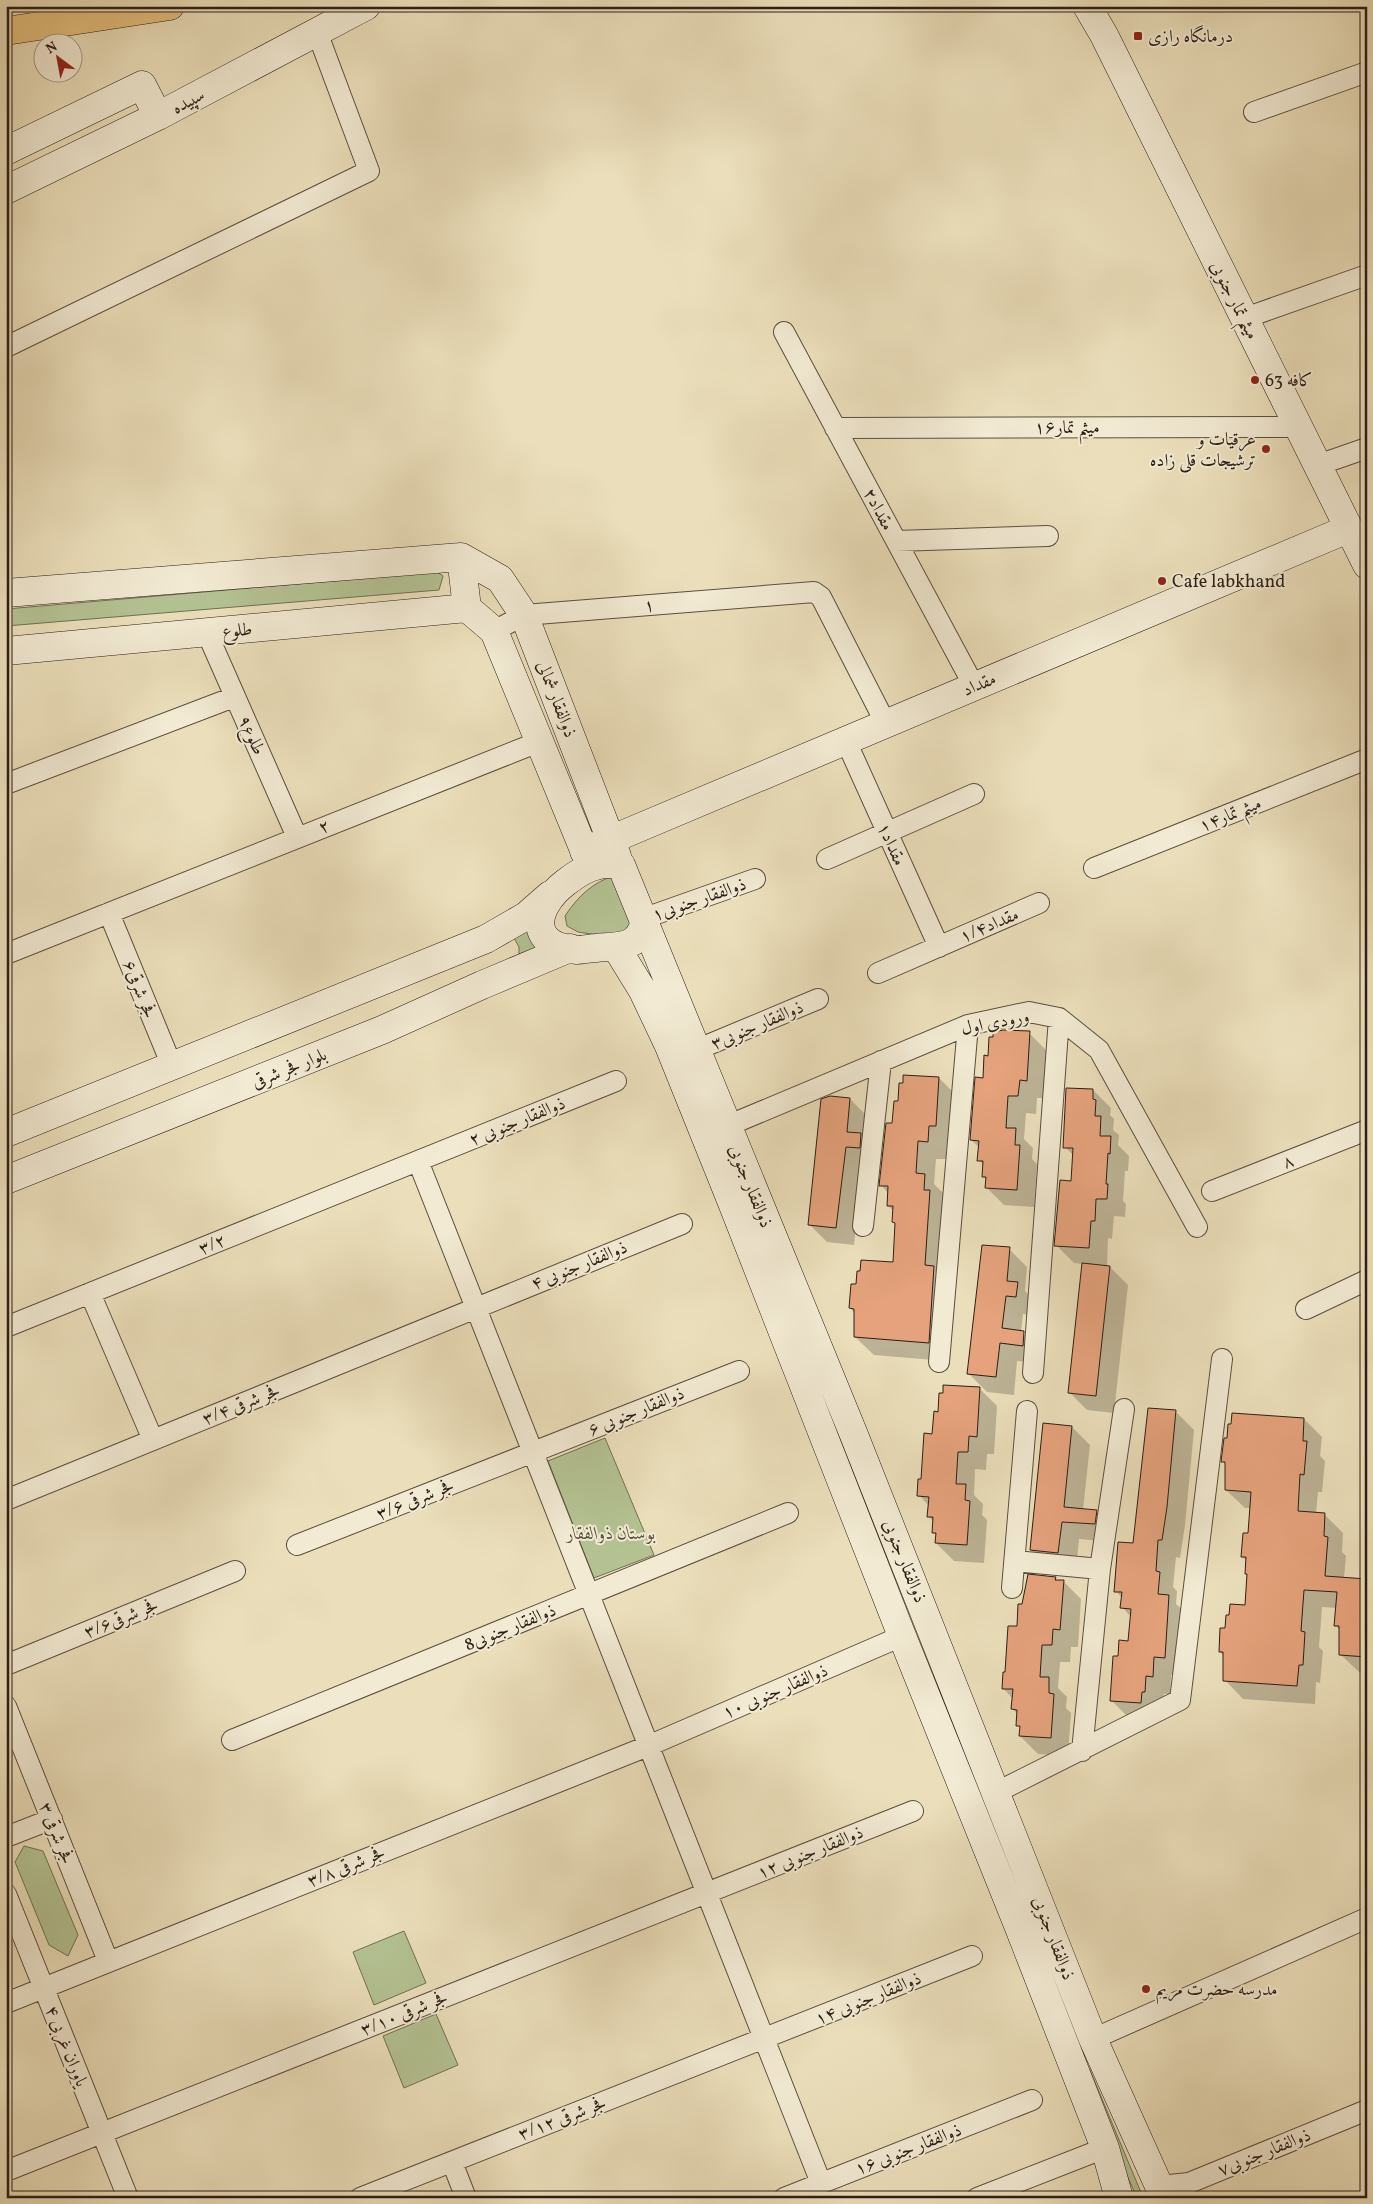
<svg xmlns="http://www.w3.org/2000/svg" width="1373" height="2204" font-family="Vollkorn,Amiri,serif">
<rect width="100%" height="100%" fill="#ebdfbb"/>
<filter id="stains"><feTurbulence type="fractalNoise" baseFrequency=".004" numOctaves="4"/><feColorMatrix values="0 0 0 0 .2 0 0 0 0 .09 0 0 0 0 .02 0 0 0 .5 -.17"/></filter>
<radialGradient id="worn" r=".72"><stop offset=".6" stop-color="#630" stop-opacity="0"/><stop offset="1" stop-color="#630" stop-opacity=".3"/></radialGradient>
<!-- green -->
<path fill="#b4c293" stroke="#707054" d="M437,572l6,4 -4,14 -433,36v-17z
M616,875l23,45 -21,18 -40,-6 -11,-6 -2,-10c13,-20 28,-34 51,-41z
M532,920l13,29 -26,7v-9l-6,-11z
M605,1438l49,117 -60,23 -46,-117z
M24,1846l19,5 35,84 -10,21 -19,-11 -34,-83z
M404,1931l22,52 -52,22 -21,-53z
M436,2014l22,51 -54,23 -21,-52z
M1083,2061l7,9 52,125 -5,3 -56,-127z"/>
<!-- shadow -->
<path fill="#0003" d="M1029,1033l18,18 -3,47h-7l-1,16 -10,-1 -2,26 9,9 -1,11 5,5 -3,43 -30,-2 -18,-18 1,-7 -3,-3v-11l-5,-6 1,-12 -9,-8 18,-83z
M939,1078l18,18 -3,48 -7,-1 -1,16h-10l-2,25 9,9 -1,11 5,6 -1,151 -72,-6 -19,-18v-24l-5,-5 7,-22 38,-22 2,-39 -4,-3 1,-11 -6,-5 1,-12 -8,-9 18,-83z
M1093,1090l18,18 -1,7 4,4 -1,11 6,5 -1,10 11,11 -1,15h-3l-2,30 3,3 -1,13 -11,-1 -2,23 -4,-1 -1,29h3l18,18 -14,128 -27,-3 -18,-18 14,-128 -9,-1 -18,-18 16,-63 2,-26 -9,-9z
M850,1099l18,18 -14,128 -27,-3 -18,-18z
M1009,1249l18,18 -2,24 11,11 -2,13 -11,-1 -2,18 21,18 -1,13 -24,-2 -3,34 -27,-3 -18,-18z
M979,1388l18,18 -3,48h-7l-1,16 -11,-1 -1,26 9,9 -1,11 5,5 -3,43 -30,-2 -18,-18 1,-7 -4,-4 1,-10 -6,-6 1,-10 -10,-11 20,-82z
M1176,1412l18,18 -9,95 -5,33 -4,-1 -3,30 4,4 -1,13 11,10 -4,61h-12l-1,19h-6l-1,16 -34,8 -18,-18 8,-42 10,-16 2,-25 -9,-10v-9l-6,-7 18,-46z
M1304,1419l18,18 -2,19 5,5 -3,31h-4l-2,22 9,1 18,18 -1,19 4,4 -2,22 23,2v93l-8,-1 -19,-18v-24l-5,-5 2,-17 -15,-1 -3,40 4,4 -3,32 -4,-1 -1,22 -72,-5 -18,-19 -1,-24 -4,-4 6,-23 20,-23 3,-30 -3,-3 1,-12 -5,-4 7,-23 2,-26h-6l-19,-18v-25l-3,-4 6,-36z
M1072,1427l18,18 -7,65 13,1 18,18 -2,13 -33,-3 -3,32 -27,-3 -18,-18z
M1055,1578l3,3h5l18,18 -3,48h-7l-1,15h-10l-2,26 9,9 -1,11 5,5 -3,43 -30,-2 -18,-18 1,-7 -3,-4v-10l-5,-6v-10l-10,-11 20,-82z"/>
<!-- building -->
<path fill="#e5a27c" stroke="#2c1e15" d="M1003,1030l27,1 -3,50 -7,-1 -2,16h-10l-2,32h10l-1,17h5l-3,45 -32,-2 1,-11h-4l1,-16h-6l2,-20 -9,-1 5,-63 8,1 1,-23 4,1 1,-19h4v-5z
M903,1075l36,2 -3,49h-7l-1,16 -10,-1 -2,32 9,1 -1,16h6l-5,75 9,1 -5,77 -75,-6v-28l-5,-1 2,-24h5l1,-13h3l1,-11 32,2 2,-39 -3,-1 1,-16h-6l1,-20h-9l7,-63h6l2,-22h4l1,-18h4z
M1066,1088l27,1v10l3,1 -1,16h6l-1,20h11l-1,18 -2,-1 -2,31h2l-1,15h-11l-1,22h-4l-2,27 -35,-2 6,-66 11,1 2,-33h-10z
M830,1096l20,2 -3,34 14,1 -1,15 -14,-1 -10,81 -28,-3 13,-126z
M982,1245l28,2 -3,34 11,1 -2,15 -10,-1 -4,32 22,3 -1,15 -23,-3 -4,34 -29,-3z
M1082,1263l28,3 -14,130 -28,-3z
M943,1385l37,2 -3,50 -8,-1 -1,16h-10l-2,32h10l-1,16 5,1 -3,44 -32,-2 1,-10h-4l1,-16h-6l2,-20 -12,-1 1,-17h3l3,-46 8,1 2,-23 4,1 1,-19h4z
M1148,1408l28,2 -9,97 -5,33h-4l-2,31 4,1 -2,22 11,1 -4,63 -11,-1 -1,20 -7,-1 -1,16h-3l-1,11 -31,-2 3,-45h5l1,-16 9,1 3,-32 -11,-1 2,-16h-8l4,-50 15,1z
M1232,1413l72,5 -1,23h4l-3,34 -4,-1 -2,37 27,2 -1,23 4,1 -3,39 42,3v78l-28,-2v-29h-5l3,-34 -33,-2 -3,41 4,1 -2,33h-4l-2,21 -74,-5v-29h-4l1,-24h5l1,-13h3l1,-11 15,1 2,-31h-2l1,-17h-5l2,-24h5l3,-41 -26,-2v-28h-4l3,-24h3l1,-14h3z
M1043,1423l29,3 -8,81 33,3 -2,14 -33,-2 -4,31 -28,-3z
M1028,1574l28,3 -1,3h9l-4,50 -7,-1 -1,16h-10l-2,32h9v16l5,1 -3,44 -32,-2 1,-10h-4l1,-16 -6,-1 2,-20h-11l1,-17h2l3,-46h9l1,-22h4z"/>
<g fill="none" stroke-linecap="round" stroke-linejoin="round">
<!-- street casing -->
<g stroke="#5c4e3e" stroke-width="22">
<path id="street" d="M1254,112l113,-40
M1245,318l122,-43
M784,332l190,354
M6,347l363,-176 -52,-139
M835,428l464,-1
M1318,465l49,-17
M896,541l152,-5
M494,631l30,-16 290,-23 7,5 65,127
M207,633l90,204
M846,741l93,206
M6,784l228,-87
M827,859l147,-65
M1094,868l273,-109
M109,913l63,153
M642,919l113,-40
M6,954l535,-213
M878,973l161,-70
M696,1050l122,-51
M727,1126l241,-101 61,-13 30,6 40,32 98,177
M418,1161l403,1022
M1212,1191l155,-61
M863,1226l18,-165
M90,1293l63,147
M1306,1309l61,-29
M6,1327l610,-246
M939,1362l29,-337
M1033,1373l26,-355
M6,1500l676,-276
M297,1545l442,-174
M1015,1561l85,8
M1012,1588l15,-177
M6,1665l229,-94
M6,1706l102,255
M232,1740l556,-227
M1082,1751l18,-182 24,-160
M997,1792l183,-92 42,-341
M6,1837l46,-18
M6,1894l122,304
M6,2003l642,-257 254,-110
M1093,2039l274,-121
M452,2162l14,36
M6,2171l907,-360
M1159,2186l30,-3 178,-73
M360,2198l612,-242
M784,2198l248,-98
M977,2198l128,-50"/>
</g>
<!-- secondary casing -->
<g stroke="#2c1e15" stroke-width="29">
<path id="secondary" d="M1087,6l17,29 263,530
M6,151l136,-66 16,31
M6,190l152,-74 208,-110
M461,557l39,22 24,36 93,241
M461,557l6,51
M6,593l455,-36
M467,608l27,23 97,236
M6,651l461,-43
M584,851l764,-322
M644,923c-5,26 -27,23 -48,25 -6,0 -13,2 -19,2 -50,-4 -44,-42 -12,-67 18,-14 33,-22 56,-18l233,570 239,604 66,147 9,12
M616,947l27,44 26,55 62,154 171,436 118,294 85,218 14,50
M6,1133l480,-194 40,-23 24,-21
M6,1180l376,-150 100,-45 88,-37"/>
</g>
<!-- highway casing -->
<g stroke="#2c1e15" stroke-width="29">
<path id="highway" d="M6,31l164,-25"/>
</g>
<!-- street -->
<use href="#street" stroke="#f2ead3" stroke-width="20"/>
<!-- secondary -->
<use href="#secondary" stroke="#f2ead3" stroke-width="28"/>
<!-- highway -->
<use href="#highway" stroke="#e6c07e" stroke-width="28"/>
</g>
<!-- markers -->
<g fill="#8f2418" stroke="#f2ead3" stroke-width="2">
<rect x="1133" y="31" width="10" height="10" rx="2.5"/>
<circle cx="1255" cy="380" r="5"/>
<circle cx="1266" cy="449" r="5"/>
<circle cx="1162" cy="581" r="5"/>
<circle cx="1146" cy="1989" r="5"/>
</g>
<g text-anchor="middle" stroke-width="4" stroke-linejoin="round" paint-order="stroke">
<!-- poi labels -->
<g font-size="18" fill="#2c1e15" stroke="#f2ead3" text-anchor="start">
<text x="1148" y="42">درمانگاه رازی</text>
<text x="1265" y="386">کافه 63</text>
<text x="1256" y="445" text-anchor="end">عرقیات و<tspan x="1256" dy="21">ترشیجات قلی زاده</tspan></text>
<text x="1172" y="587">Cafe labkhand</text>
<text x="1156" y="1995">مدرسه حضرت مریم</text>
</g>
<!-- street labels -->
<g font-size="18" fill="#2c1e15" stroke="#f2ead3">
<text transform="translate(188 101) rotate(-28)" y="6">سپیده</text>
<text transform="translate(1235 300) rotate(63)" y="6">میثم تمار جنوبی</text>
<text x="1067" y="433">میثم تمار۱۶</text>
<text transform="translate(879 509) rotate(62)" y="6">مقداد۲</text>
<text transform="translate(649 605) rotate(-4)" y="6">۱</text>
<text transform="translate(237 630) rotate(-5)" y="6">طلوع</text>
<text transform="translate(979 684) rotate(-23)" y="6">مقداد</text>
<text transform="translate(557 699) rotate(69)" y="6">ذوالفقار شمالی</text>
<text transform="translate(252 735) rotate(66)" y="6">طلوع۹</text>
<text transform="translate(1230 814) rotate(-22)" y="6">میثم تمار۱۴</text>
<text transform="translate(324 826) rotate(-22)" y="6">۲</text>
<text transform="translate(892 844) rotate(66)" y="6">مقداد۱</text>
<text transform="translate(699 899) rotate(-19)" y="6">ذوالفقار جنوبی۱</text>
<text transform="translate(989 925) rotate(-23)" y="6">مقداد۱/۴</text>
<text transform="translate(140 989) rotate(68)" y="6">فجر شرقی۶</text>
<text transform="translate(995 1022) rotate(-11)" y="6">ورودی اول</text>
<text transform="translate(757 1025) rotate(-23)" y="6">ذوالفقار جنوبی۳</text>
<text transform="translate(289 1068) rotate(-22)" y="6">بلوار فجر شرقی</text>
<text transform="translate(517 1121) rotate(-22)" y="6">۲ ذوالفقار جنوبی</text>
<text transform="translate(1288 1161) rotate(-22)" y="6">۸</text>
<text transform="translate(751 1186) rotate(68)" y="6">ذوالفقار جنوبی</text>
<text transform="translate(212 1244) rotate(-22)" y="6">۳/۲</text>
<text transform="translate(579 1265) rotate(-22)" y="6">۴ ذوالفقار جنوبی</text>
<text transform="translate(241 1404) rotate(-22)" y="6">۳/۴ فجر شرقی</text>
<text transform="translate(636 1411) rotate(-22)" y="6">۶ ذوالفقار جنوبی</text>
<text transform="translate(415 1499) rotate(-22)" y="6">۳/۶ فجر شرقی</text>
<text transform="translate(905 1561) rotate(68)" y="6">ذوالفقار جنوبی</text>
<text transform="translate(121 1618) rotate(-22)" y="6">فجر شرقی۳/۶</text>
<text transform="translate(510 1627) rotate(-22)" y="6">8ذوالفقار جنوبی</text>
<text transform="translate(775 1691) rotate(-23)" y="6">۱۰ ذوالفقار جنوبی</text>
<text transform="translate(57 1833) rotate(68)" y="6">۳ فجر شرقی</text>
<text transform="translate(810 1852) rotate(-22)" y="6">۱۲ ذوالفقار جنوبی</text>
<text transform="translate(346 1866) rotate(-22)" y="6">۳/۸ فجر شرقی</text>
<text transform="translate(1054 1938) rotate(69)" y="6">ذوالفقار جنوبی</text>
<text transform="translate(868 1998) rotate(-22)" y="6">۱۴ ذوالفقار جنوبی</text>
<text transform="translate(404 2013) rotate(-22)" y="6">۳/۱۰ فجر شرقی</text>
<text transform="translate(67 2046) rotate(68)" y="6">۴ یاوران غربی</text>
<text transform="translate(562 2118) rotate(-21)" y="6">۳/۱۲ فجر شرقی</text>
<text transform="translate(908 2149) rotate(-21)" y="6">۱۶ ذوالفقار جنوبی</text>
<text transform="translate(1264 2152) rotate(-22)" y="6">ذوالفقار جنوبی۷</text>
</g>
<!-- park labels -->
<g font-size="18" font-style="italic" fill="#554f3b" stroke="#f2ead3">
<text x="611" y="1539">بوستان ذوالفقار</text>
</g>
</g>
<!-- margin -->
<rect width="1373" height="2204" fill="none" stroke="#ebdfbb" stroke-width="25"/>
<rect x="8" y="8" width="1358" height="2189" fill="none" stroke="#2c1e15" stroke-width="2.5"/>
<rect x="12" y="12" width="1348" height="2179" fill="none" stroke="#2c1e15"/>
<!-- north arrow -->
<g transform="translate(58 58) rotate(328)"><circle r="24" fill="#f2ead3" stroke="#a39887"/>
<path d="M0-4L9 19L0 12L-9 19Z" fill="#8f2418"/>
<text y="-8" font-size="14" font-weight="bold" text-anchor="middle" fill="#2c1e15">N</text>
</g>
<rect width="100%" height="100%" filter="url(#stains)"/>
<rect width="100%" height="100%" fill="url(#worn)"/>
</svg>
